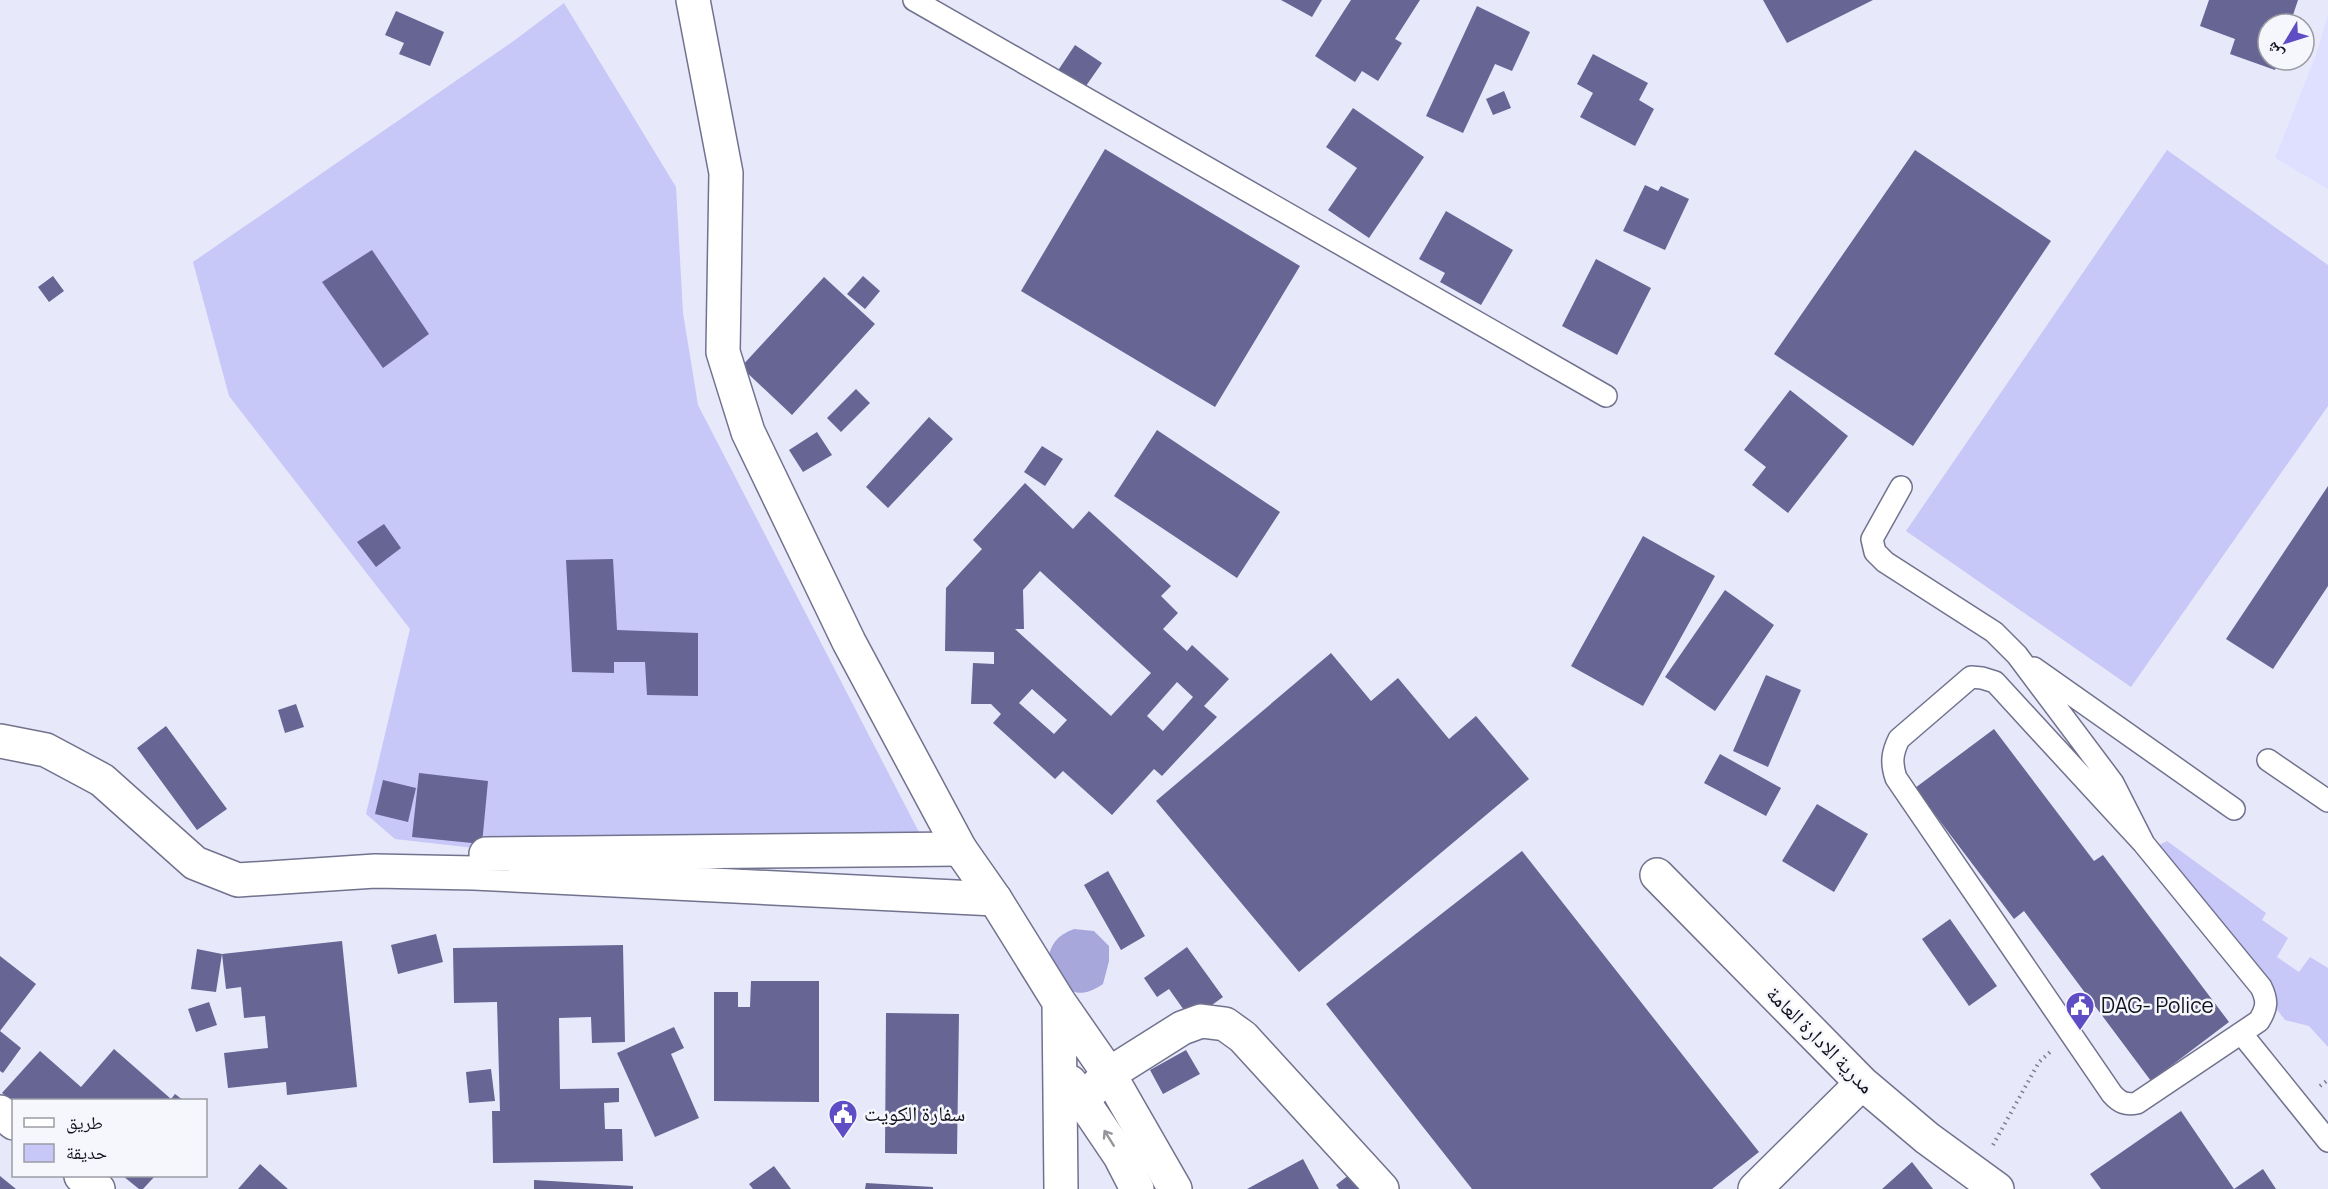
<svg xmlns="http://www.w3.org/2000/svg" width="2328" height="1189" font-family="Manrope,'Noto Naskh Arabic',sans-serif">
<rect width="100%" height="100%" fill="#e8e8fb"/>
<!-- built -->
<path fill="#dfe0ff" d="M2328,15v174l-53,-31 41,-103z"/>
<!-- green -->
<path fill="#c7c7f8" d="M564,3l112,184 7,126 15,92 223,431 -438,13 -88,-10 -29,-25 44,-185 -181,-233 -36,-134 322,-222z
M2167,150l161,115v141l-197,281 -225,-156z
M2167,841l99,72 -4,7 26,18 -11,19 22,15 11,-15 18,11v79l-19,-21 -24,-6 -130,-173z"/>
<!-- water -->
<path fill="#a7a7db" d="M1074,929l20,2 15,15v15l-6,23c-31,21 -41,1 -55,-24 3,-17 10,-25 26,-31z"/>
<!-- building -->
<path fill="#666594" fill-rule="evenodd" d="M1281,0h41l-10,17z
M1351,0h69l-25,39 7,4 -24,38 -16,-10 -7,11 -40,-26z
M1763,0h110l-86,43z
M2209,0h89l-8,24h-22v36h10l-3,10 -45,-16 5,-15 -35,-13z
M1477,6l53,26 -18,39 -17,-7 -32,69 -37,-17z
M396,11l48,21 -14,34 -31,-12 5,-11 -19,-8z
M1075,45l27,18 -21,30 -26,-18z
M1593,54l55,29 -9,17 15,9 -19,37 -55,-29 13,-24 -16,-9z
M1504,91l7,17 -18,7 -7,-16z
M1353,108l71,49 -55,81 -41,-28 29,-42 -31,-21z
M1105,149l195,117 -85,141 -194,-116z
M1915,150l136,91 -138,205 -139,-92z
M1645,185l13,6 3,-5 28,13 -24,51 -42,-19z
M1446,211l67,39 -32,55 -41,-23 5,-9 -26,-14z
M372,250l57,84 -46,34 -61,-86z
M1596,259l55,29 -34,67 -55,-29z
M53,276l11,15 -15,11 -11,-15z
M863,276l17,15 -15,18 -18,-15z
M824,277l51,47 -83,91 -51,-48z
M856,389l14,14 -29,29 -14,-14z
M1790,390l58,46 -60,77 -36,-28 14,-18 -22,-17z
M929,417l24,22 -65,69 -22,-21z
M1157,430l123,82 -43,66 -123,-82z
M817,432l15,23 -29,17 -14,-22z
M1042,446l21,13 -18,27 -21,-14z
M1025,483l48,46 16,-18 82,75 -10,10 17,17 -15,16 24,22 5,-6 37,34 -25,27 13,11 -55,59 -8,-7 -42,46 -49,-44 -8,8 -62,-56 8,-9 -10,-10h-20l2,-41 21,1v-12l-49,-1 1,-63 36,-39 -9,-9zM1040,571l111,102 -40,43 -96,-87h9l-1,-39zM1177,682l16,15 -30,34 -16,-15zM1032,689l35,31 -13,14 -35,-31z
M2328,486v100l-55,83 -47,-30z
M384,524l17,24 -25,19 -19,-25z
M1643,536l72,40 -72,130 -72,-40z
M613,559l4,71 81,3v63l-51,-1 -2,-33h-31v11l-42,-1 -6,-112z
M1725,590l49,35 -59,86 -50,-34z
M1331,653l40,48 27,-23 51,61 27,-23 53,63 -230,193 -143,-171z
M1766,675l35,15 -33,77 -35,-16z
M296,704l8,23 -19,6 -7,-23z
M166,726l61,83 -30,21 -60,-82z
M1994,729l100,132 9,-6 126,167 -78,59 -127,-170 -10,8 -99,-131z
M1720,754l61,34 -15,28 -62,-33z
M419,773l69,8 -6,63 -70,-7z
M383,780l33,8 -8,34 -33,-8z
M1817,804l51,30 -34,58 -52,-31z
M1522,851l237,301 -47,37h-240l-146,-185z
M1108,871l37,65 -24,14 -37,-65z
M1950,919l47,67 -28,20 -47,-67z
M436,934l7,28 -45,12 -7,-29z
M342,941l15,146 -70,8 -1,-13 -58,6 -4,-35 44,-5 -3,-32 -21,2 -3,-31 -15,2 -4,-35 -6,38 -25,-3 6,-40 25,5z
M623,945l2,97 -33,1 -1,-26 -32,1 1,71 59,-1v14l-15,1 1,26h17l1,32 -130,2 -1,-52h8l-3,-109 -43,1 -1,-55z
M1187,947l36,50 -32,23 -22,-31 -12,8 -13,-19z
M0,956l36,28 -36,47 21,17 -18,25 -3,-2z
M751,981h68v121l-105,-1v-109h24v15h12z
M209,1002l8,23 -21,7 -8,-23z
M886,1013l73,1 -2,140 -72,-1z
M674,1027l10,21 -13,6 28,64 -44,19 -38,-84z
M114,1049l57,50 4,-5 8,6h-169v3l-12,-10 38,-42 41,36z
M1186,1050l14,24 -37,20 -13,-24z
M491,1069l4,32 -26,2 -3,-31z
M2181,1111l53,78 29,-20 13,20h-175l-11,-15z
M1303,1159l16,30h-72z
M1912,1162l21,27h-51z
M260,1164l28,25h-50z
M774,1166l17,23h-38l-4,-5z
M1354,1171l14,18h-29l-3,-4z
M0,1176l16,13h-16z
M123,1176h32l-12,13h-4z
M534,1180l99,6v3h-99z
M866,1183l67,4v2h-68z"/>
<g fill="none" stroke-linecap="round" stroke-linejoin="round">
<!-- service casing -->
<g stroke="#71728d" stroke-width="24">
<path id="service" d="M914,0l692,396
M1901,487l-29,52 3,13 10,10 109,70 23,23 96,128 31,61 117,143c7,14 6,21 -2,34l-122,82c-11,2 -17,0 -25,-9l-216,-316c-5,-15 -4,-25 3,-39l72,-62 11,1 13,4 149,162
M2034,668l200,141
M2268,760l60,41
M2241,1033l87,108"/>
</g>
<!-- minor casing -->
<g stroke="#71728d" stroke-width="36">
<path id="minor" d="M0,741l46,9 56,30 93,83 43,17 137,-9 99,2 521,26
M486,854l474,-5
M1657,875l205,208 65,55 70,51
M1070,1082l50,74 17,33
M1083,1099l26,-25 73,-46 19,-7 24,3 18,13 139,152
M0,1112l14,11
M81,1176l17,13
M1755,1189l107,-106"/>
</g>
<!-- tertiary casing -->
<g stroke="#71728d" stroke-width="36">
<path id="tertiary" d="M693,0l33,173 -3,179 25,80 101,210 111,207 35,50 64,103 50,72 66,115
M1059,1002l2,187"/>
</g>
<!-- path -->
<path stroke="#7c7c8b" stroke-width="4" stroke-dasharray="1.5 4.5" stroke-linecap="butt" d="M2320,1086l8,-6
M1993,1145l46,-83 11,-10"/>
<!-- service -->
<use href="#service" stroke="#fff" stroke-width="21"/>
<!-- minor -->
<use href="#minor" stroke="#fff" stroke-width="33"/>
<!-- tertiary -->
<use href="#tertiary" stroke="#fff" stroke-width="33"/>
</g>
<!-- one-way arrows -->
<defs><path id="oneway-shaft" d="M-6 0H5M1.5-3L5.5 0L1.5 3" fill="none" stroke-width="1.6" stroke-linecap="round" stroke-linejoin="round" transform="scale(1.5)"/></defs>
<use stroke="#95959a" href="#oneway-shaft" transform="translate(1109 1138) rotate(-122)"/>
<!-- icons -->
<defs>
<g id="civic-pin" transform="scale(1.5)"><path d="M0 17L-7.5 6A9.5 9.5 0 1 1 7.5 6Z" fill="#5e4dc5" stroke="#f6f7fd"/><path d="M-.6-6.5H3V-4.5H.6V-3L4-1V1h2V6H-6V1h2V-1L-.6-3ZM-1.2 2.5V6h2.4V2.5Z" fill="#fff"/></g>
</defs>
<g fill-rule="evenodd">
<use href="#civic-pin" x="2080" y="1006"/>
<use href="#civic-pin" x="843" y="1114"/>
</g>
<g text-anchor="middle" stroke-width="5" stroke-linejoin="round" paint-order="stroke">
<!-- poi labels -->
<g font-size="21" fill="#13131e" stroke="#f6f7fd" text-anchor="start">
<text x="2101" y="1013">DAG- Police</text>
<text x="864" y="1121">سفارة الكويت</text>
</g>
<!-- street labels -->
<g font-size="21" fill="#13131e" stroke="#f6f7fd">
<text transform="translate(1820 1040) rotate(45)" y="7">مدرية الادارة العامة</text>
</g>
</g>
<!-- legend -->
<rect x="12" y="1099" width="195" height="78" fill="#f6f7fd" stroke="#9b9ca4" stroke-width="1.5"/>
<rect x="24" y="1118" width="30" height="9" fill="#ffffff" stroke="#9b9ca4" stroke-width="1.5"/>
<text x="66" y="1129" font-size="18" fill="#13131e">طريق</text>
<rect x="24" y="1144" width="30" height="18" fill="#c7c7f8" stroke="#9b9ca4" stroke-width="1.5"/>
<text x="66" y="1159" font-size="18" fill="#13131e">حديقة</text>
<!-- north arrow -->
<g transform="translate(2286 42) rotate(232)"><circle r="28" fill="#f6f7fd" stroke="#9b9ca4" stroke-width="1.5"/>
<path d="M0-4.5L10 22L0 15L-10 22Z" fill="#5e4dc5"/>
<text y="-9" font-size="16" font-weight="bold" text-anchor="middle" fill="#13131e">ش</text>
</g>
</svg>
